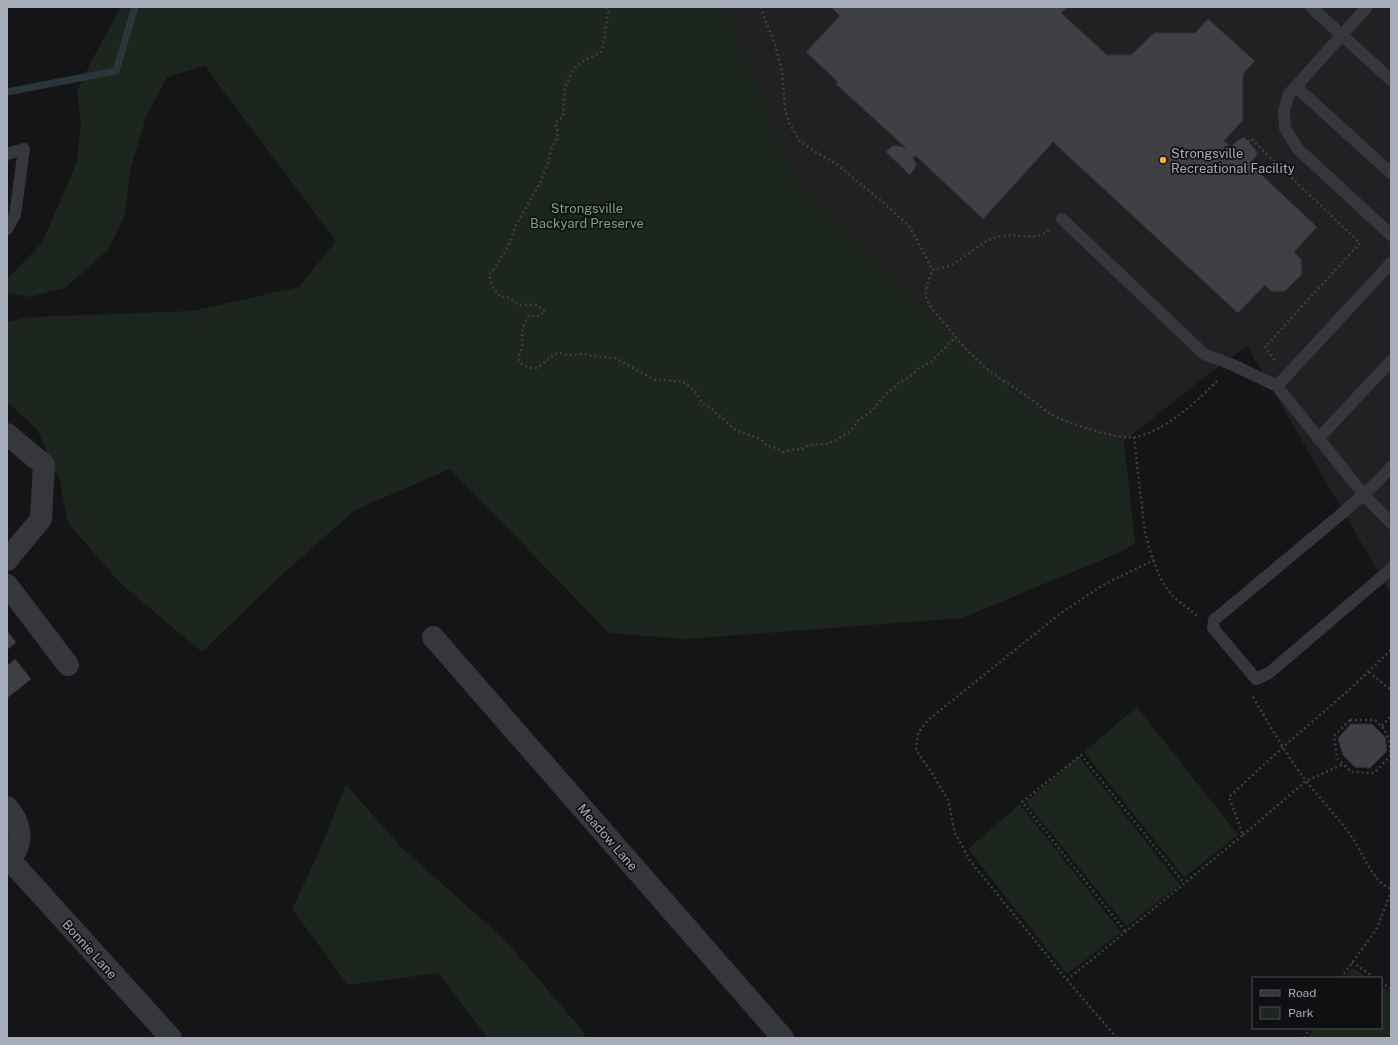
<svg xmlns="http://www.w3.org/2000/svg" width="1398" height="1045" font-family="'Public Sans',sans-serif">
<rect width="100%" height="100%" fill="#151517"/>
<!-- built -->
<path fill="#212124" d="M727,7h664v587l-144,-248 -38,28 -85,67 -57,-14 -36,-20 -165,-157 -72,-76z"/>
<!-- green -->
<path fill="#1d261e" d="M121,7h606l67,167 72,76 165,157 36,20 57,14 11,102 -17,10 -156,65 -276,21 -77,-6 -159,-164 -95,41 -79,70 -74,72 -81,-68 -53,-61 -8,-41 -23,-53 -30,-27v-80l25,-5 160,-6 107,-24 37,-46 -131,-175 -38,11 -21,40 -15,50 -7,51 -16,32 -43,38 -35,9 -23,-4v-14l35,-36 35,-81 4,-40 -4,-31 16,-33z
M1137,707l101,128 -54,42 -100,-125z
M1079,757l101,128 -54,41 -100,-124z
M346,785l55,62 104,93 77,90 3,8h-97l-50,-65 -90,12 -56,-76 29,-61z
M1020,804l101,128 -54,42 -99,-125z
M1352,968l17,10h-24z
M1381,986l10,7v45h-83l6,-10h67z"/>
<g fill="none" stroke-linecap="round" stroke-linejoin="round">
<!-- stream -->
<path stroke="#2b353c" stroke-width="7" d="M7,92l109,-21 19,-64"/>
</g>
<!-- building -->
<path fill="#3f4044" stroke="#2f2f34" d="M831,7h237l-7,6 46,42h24l23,-22h41l13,-14 47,42 -12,13v46l-19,21 7,6 7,-7 6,-3 12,13 1,4 -7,10 67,63 -23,25 7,7 1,15 -17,17 -13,1 -7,-7 -27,28 -185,-171 -70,77 -67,-63 -3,2 3,6 -1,4 -5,7 -24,-23 6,-6h7l7,2 -70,-64 2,-2 -32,-30 34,-36z
M7,631l9,11 -9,8z
M15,659l16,20 -24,19v-32z
M1351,724h21l13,13 2,14 -17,17 -15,-1 -12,-12 -5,-17z"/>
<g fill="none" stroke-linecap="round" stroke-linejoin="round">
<!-- path -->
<path stroke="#3c3f44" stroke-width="2.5" stroke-dasharray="2 3" stroke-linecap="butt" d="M606,7l2,5 -5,34 -2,6 -18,9 -6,5 -5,6 -7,15 -2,30 -8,6 3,9 -1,6 -5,9 -4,16 -7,18 -26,46 -5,16 -13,22 -8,10 4,13 8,9h6l12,8h18l8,6 -5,5h-11c-9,14 -6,16 -7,31 0,3 -2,5 -3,9 -2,10 11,12 18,12l18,-14 7,-1 6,2 16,-1 9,2 22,2 40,22c11,-2 16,3 27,1l13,10 7,12 8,4 23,21 4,3 24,8 6,7 9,2 7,4 12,-3 5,1 9,-5 18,-1 9,-4 14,-9 8,-10 14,-10 12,-15 15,-13 13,-8 6,-6 13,-7 25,-25
M760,7l15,37 7,28 3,36 4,15 11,18 14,10 21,12 50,41 24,22 14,25 9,19
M1248,142l3,-3 109,104 -95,104 10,14
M1049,230c-15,12 -30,3 -48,6 -20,4 -31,19 -48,28 -6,3 -14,5 -21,6 -2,9 -9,22 -5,30 4,9 13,19 20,26 12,15 24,30 39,42 15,12 31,21 45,31 7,5 13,11 20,15 15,9 66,26 84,23 31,-6 62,-36 84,-58
M1134,437l11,96c6,20 12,45 26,61 6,8 18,14 26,22
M1369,672l22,18
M1253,697c17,29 34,59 54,85 15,19 33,37 46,57 12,17 18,41 38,50
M1350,720h25c14,12 13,17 16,35l-17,18 -23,-1 -14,-14 -3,-22z
M1382,726l9,-10
M1243,835l63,-54 38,-17
M1125,931l-103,-129 59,-47 103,128
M1352,962l23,16
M1341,978l35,-48 15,-37
M1067,980l176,-145 -14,-38 54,-50 66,-57 42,-40
M1381,982l10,7
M1117,1038l-50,-58 -96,-118 -16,-29 -7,-33 -16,-27 -16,-23 2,-17 10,-13 133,-107 42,-28 51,-25
M1304,1038l6,-10"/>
<!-- service -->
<path stroke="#36373d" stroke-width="12" d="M1311,7l80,73
M1367,7l-78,87 -5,17 1,17 13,21 93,86
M1296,87l95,86
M7,154l17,-5 -9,66 -8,14
M1062,219l142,135 29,11 44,21 86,108 28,29
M1277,386l114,-123
M1318,439l73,-78
M1391,467l-14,15 -32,29 -131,109 -1,8 43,51 13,-6 122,-104"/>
<!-- minor -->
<path stroke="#36373d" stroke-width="22" d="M7,434l37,31 -3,54 -34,41
M7,585l61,80
M433,637l350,401
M7,807c15,16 18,39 0,54
M9,859l162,179"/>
</g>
<!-- markers -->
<circle fill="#faac2b" stroke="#101012" stroke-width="1.5" cx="1163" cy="160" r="4"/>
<g text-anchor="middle" stroke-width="3.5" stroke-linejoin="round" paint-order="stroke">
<!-- poi labels -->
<g font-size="13" fill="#a7adb8" stroke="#101012" text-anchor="start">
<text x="1171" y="158">Strongsville<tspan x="1171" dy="15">Recreational Facility</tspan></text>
</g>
<!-- park labels -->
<g font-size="13" fill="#7da47e" stroke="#101012">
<text x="587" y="213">Strongsville<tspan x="587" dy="15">Backyard Preserve</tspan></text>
</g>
<!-- street labels -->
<g font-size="13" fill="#a7adb8" stroke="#101012">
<text transform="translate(608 837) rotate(49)" y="5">Meadow Lane</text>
<text transform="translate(90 949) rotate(48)" y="5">Bonnie Lane</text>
</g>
</g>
<!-- border -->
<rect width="1398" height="1045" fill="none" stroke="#a7adb8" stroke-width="16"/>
<!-- legend -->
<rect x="1252" y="977" width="130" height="52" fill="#101012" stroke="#4c4f54"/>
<rect x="1260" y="990" width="20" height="6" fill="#36373d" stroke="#4c4f54"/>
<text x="1288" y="997" font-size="12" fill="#a7adb8">Road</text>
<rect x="1260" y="1007" width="20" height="12" fill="#1d261e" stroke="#4c4f54"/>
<text x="1288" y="1017" font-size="12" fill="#a7adb8">Park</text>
</svg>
